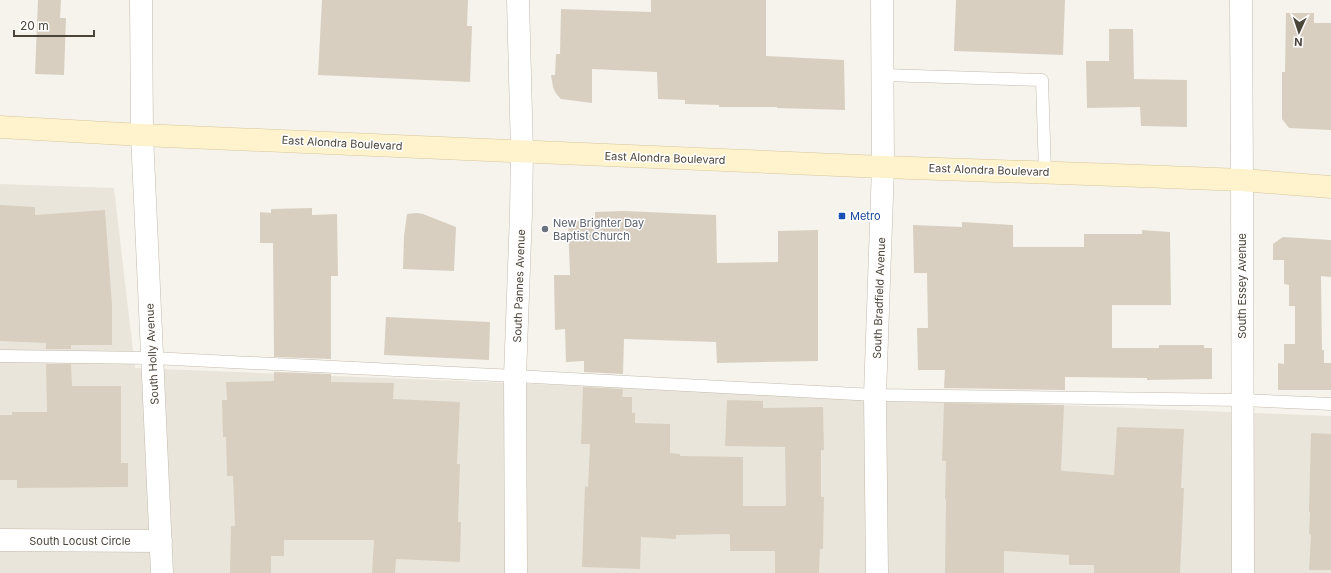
<svg xmlns="http://www.w3.org/2000/svg" width="1331" height="573" font-family="Inter,sans-serif">
<rect width="100%" height="100%" fill="#f6f3ec"/>
<!-- residential -->
<path fill="#eae5da" d="M0,184l114,4 21,180 1196,48v157h-1331z"/>
<!-- building -->
<path fill="#d8cfc1" d="M38,0h23l-1,18h6l-2,57 -29,-1z
M322,0h146l-1,26h5l-2,56 -152,-7z
M651,0h115v56l78,4 1,50 -68,-2v-1h-58v-2l-34,-1v-4l-27,-1 -1,-27 -65,-3v34l-31,-4 -3,-3 -3,-4 -2,-5 -2,-12h4l1,-21h4l1,-45 90,3z
M956,0h109l-2,55 -109,-4z
M1286,13h28v10h17v107l-42,-2 -7,-9v-47h3z
M1109,29h24l1,50 53,1v47l-46,-1 -1,-19 -53,1 -1,-47h23z
M0,205l35,2v8l70,-5 7,95v40h-41v4h-25v-6l-46,-2z
M312,208v7l25,-1 1,62h-7v83l-57,-2 -1,-114h-13v-31l11,1v-4z
M624,211l92,4 1,48 61,-1v-31l40,-1v131l-101,2 -1,-21 -92,-3 -1,35 -39,-2v-11l-18,1 -1,-33 -10,1 -1,-55h16l-2,-54 27,-1v-8z
M417,213l6,1 33,13 -2,44 -51,-2 1,-33 3,-22z
M962,222l51,3v22h71v-13h58v-4l28,2 1,73h-59v43h47v-3h45v3h8v31l-65,1v-2l-82,-1v13l-121,-2 1,-18h-27l-1,-42h11l-1,-55h-13l-1,-48 49,2z
M1283,237l48,3v37l-10,-1 1,74h2v13h7v27h-53v-27l6,1v-20h11v-38h-6v-21l-5,-1v-24h-11v-16z
M386,317l104,5 -1,38 -105,-5z
M46,364h25l1,22h49v77h7v24l-111,1v-8h-17v-65h12v-3h35z
M274,372l57,2v8l63,1 -1,16 67,3 -3,62h3l-2,58h3l-1,40 -64,-3 -1,14h-23l2,-33h-90v16h-13v17h-41l1,-47h4l-2,-50h-6l-1,-39h-3l-1,-37h5l-1,-18 48,-1z
M583,387l40,2 -1,8h10v16h3v10l35,1v29l10,1v2l63,1v49h43l-1,-59 -60,-1 2,-46 36,1v7l60,-1 1,43h-3v47h3l-1,52h-3l-1,24h-44v-22h-45v-17l-54,1v4l-35,-2 -1,32 -58,-2 3,-81 3,1 2,-43h-9z
M944,403l120,2 -3,65 3,1 50,4 3,-48 67,2 -3,59h3l-4,85h-86v-8h-25v-10l-65,-4v22h-59l1,-74h-1l1,-38h-4z
M1311,433l20,1v136h-22l2,-36h-2l1,-22h-1z"/>
<g fill="none" stroke-linecap="round" stroke-linejoin="round">
<!-- lane casing -->
<g stroke="#c2bbae" stroke-width="13">
<path id="lane" d="M883,75l159,5 3,92
M0,356l152,2 363,18 360,19 367,5 89,4"/>
</g>
<!-- street casing -->
<g stroke="#c2bbae" stroke-width="23">
<path id="street" d="M141,0l1,135 20,438
M1241,0l1,180 1,393
M0,540l161,1
M516,573l-1,-197 6,-163 1,-61 -4,-152
M877,573l-2,-178 8,-228 -1,-167"/>
</g>
<!-- secondary casing -->
<g stroke="#d6c79b" stroke-width="23">
<path id="secondary" d="M0,127l142,8 741,32 232,8 127,5 89,7"/>
</g>
<!-- lane -->
<use href="#lane" stroke="#fff" stroke-width="12"/>
<!-- street -->
<use href="#street" stroke="#fff" stroke-width="22"/>
<!-- secondary -->
<use href="#secondary" stroke="#fff3cd" stroke-width="22"/>
</g>
<!-- markers -->
<rect fill="#1a4fb4" stroke="#fff" stroke-width="1.5" x="838" y="212" width="8" height="8" rx="2"/>
<circle fill="#6b7280" stroke="#fff" stroke-width="1.5" cx="545" cy="229" r="4"/>
<g text-anchor="middle" stroke-width="3" stroke-linejoin="round" paint-order="stroke">
<!-- street labels -->
<g font-size="11" fill="#4b4439" stroke="#fff">
<text transform="translate(342 143) rotate(3)" y="4">East Alondra Boulevard</text>
<text transform="translate(665 158) rotate(2)" y="4">East Alondra Boulevard</text>
<text transform="translate(989 170) rotate(2)" y="4">East Alondra Boulevard</text>
<text transform="translate(519 286) rotate(-88)" y="4">South Pannes Avenue</text>
<text transform="translate(1242 286) rotate(-90)" y="4">South Essey Avenue</text>
<text transform="translate(879 298) rotate(-88)" y="4">South Bradfield Avenue</text>
<text transform="translate(152 354) rotate(-93)" y="4">South Holly Avenue</text>
<text x="80" y="545">South Locust Circle</text>
</g>
<!-- transit labels -->
<g font-size="11" fill="#164399" stroke="#fff" text-anchor="start">
<text x="850" y="220">Metro</text>
</g>
<!-- worship labels -->
<g font-size="11" fill="#5b616d" stroke="#fff" text-anchor="start">
<text x="553" y="227">New Brighter Day<tspan x="553" dy="13">Baptist Church</tspan></text>
</g>
</g>
<!-- north arrow -->
<g transform="translate(1299 32) rotate(183)" stroke="#ffffff" stroke-width="3" paint-order="stroke">
<path d="M0-3L7 15L0 10L-7 15Z" fill="#4b4439"/>
<text y="-6" font-size="11" font-weight="bold" text-anchor="middle" fill="#4b4439">N</text>
</g>
<!-- scale -->
<path d="M14 30v6h80v-6" fill="none" stroke="#4b4439" stroke-width="2"/>
<text x="20" y="30" font-size="12" fill="#4b4439" stroke="#ffffff" stroke-width="3" paint-order="stroke">20 m</text>
</svg>
